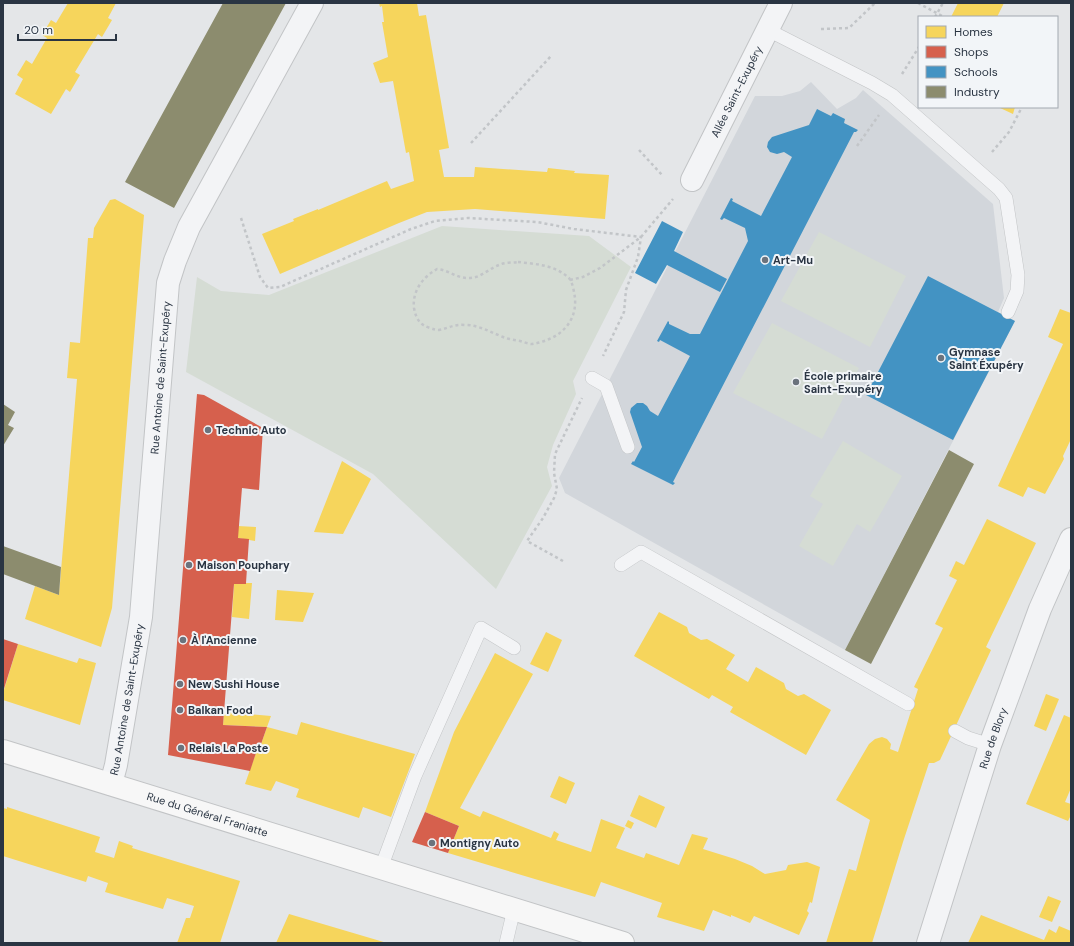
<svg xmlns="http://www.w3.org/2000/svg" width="1074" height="946" font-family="'DM Sans',sans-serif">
<rect width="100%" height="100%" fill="#e4e6e8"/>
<!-- built -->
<path fill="#d2d6db" d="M811,82l26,27 19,-11 7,-8 130,114 11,94 -6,14 17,9 -170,329 -280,-157 -6,-15 196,-382h27l18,-5z"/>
<!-- green -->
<path fill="#d5dcd4" d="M442,226l147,10 42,31 -58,114 3,13 -23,51 -6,22 5,19 -56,103 -123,-115 -187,-102 11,-95 24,14 48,4z
M819,232l87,44 -36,71 -89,-46z
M772,323l87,45 -37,71 -89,-46z
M843,441l59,35 -32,56 -13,-8 -24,42 -34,-20 24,-42 -13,-8z"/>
<!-- homes -->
<path fill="#f6d55c" d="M68,3h48l-8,15 4,2 -10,17 -4,-3 -23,38 5,3 -10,17 -4,-3 -15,25 -36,-20 8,-15 -6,-4 9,-15 6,4 15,-26 -5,-3 9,-15 5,3z
M379,3h38l2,13 7,-1 23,133 -10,2 5,27h30l1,-10 72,5 1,-4 27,3 -1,2 35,2 -4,44 -130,-10 -48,3 -28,11 -119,51 -18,-40 32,-13 -1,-2 25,-10v1l69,-29 4,8 23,-8 -5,-29 -3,1 -13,-72 -13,2 -7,-20 15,-6 -6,-35h2l-2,-16 -2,1z
M958,3h46l-7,14h-46z
M998,107h17l-2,7z
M115,199l29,16 -32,393 -11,39 -76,-28 10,-33 24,9 18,-216 -10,-1 3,-36 10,1 8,-105h5l1,-10 16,-28z
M1060,309l11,4v126l-8,17 1,3 -19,35 -17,-7 -5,10 -25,-11 65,-142 -15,-7z
M342,461l29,18 -28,55 -29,-2z
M987,519l49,24 -50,104 5,3 -51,110 -6,3h-5l-26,79 -31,101h-46l23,-74 7,2 14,-51 -34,-20 33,-56 6,-5 7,-2 5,2 4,5 -1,5 8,3 20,-63 -4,-2 29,-59 -8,-4 22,-44 -8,-4 7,-15 8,4z
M238,526l18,1 -1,14 -17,-3z
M246,583h6l-3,36 -17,-2 2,-33h12z
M277,590l37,3 -11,29 -28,-2z
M659,612l28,15 2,6 12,7 6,-1 28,16 -9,14 22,13 8,-15 28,16 2,6 12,7 6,-2 27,16 -25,45 -76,-43 3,-5 -21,-12 -3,4 -75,-43z
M546,632l16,8 -14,32 -18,-8z
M18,644l59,19 2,-5 17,5 -16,62 -77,-25v-7z
M495,653l38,21 -73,134 20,9 3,-6 68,27 3,-7 5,3 -3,6 35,12 10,-33 24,9 -9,20 28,10 2,-5 33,12 13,-31 16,4 -5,11 32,10 17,7 13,8 21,-4 2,-5 19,-3 13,5 -8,36 -2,-1 -3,9 2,2 -10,22 -45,-19 -4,7 -19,-8v2l-18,-7 -9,21 -47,-14 5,-14 -61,-21 -6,15 -147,-44 11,-27 -34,-14 29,-80z
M1046,694l13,5 -13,32 -12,-5z
M224,712l47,4 -4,11 -44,-2z
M1064,715l7,3v70l-6,14 6,2v11l-3,6 -42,-17z
M301,722l114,32 -24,63 -28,-10 -4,11 -63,-21 3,-8 -23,-8 -5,10 -26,-7 13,-37h2l7,-20 30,8z
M559,776l16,7 -9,21 -16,-7z
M639,795l26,12 -9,21 -26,-12z
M7,807l93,30 -5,15 19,6 5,-17 14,5 -1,2 108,33 -20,62h-43l9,-25h4l4,-12 -27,-8 -4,11 -58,-17 3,-9 -20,-7 -2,6 -83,-26v-48l4,1z
M628,820l6,3 -3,6 -6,-3z
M1048,896l13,5 -9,21 -13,-5z
M289,914l98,29h-111z
M981,915l63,25 5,-11 7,4 3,-7 12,5v12h-103z"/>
<!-- shops -->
<path fill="#d6604d" d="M197,394l7,1 59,33 -4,62 -17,-2 -4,50 11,1 -3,44v1h-12l-11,141 44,2 -7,20h-2l-8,24 -82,-16z
M3,639l15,5 -15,48z
M425,812l34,14 -11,27 -36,-11z"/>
<!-- schools -->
<path fill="#4393c3" d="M817,109l14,7 2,-3 12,6 -1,4 14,7 -2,2h-2l-181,350 2,1 -2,2 -42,-21 2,-3 1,1 8,-15 -12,-35 1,-4 6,-5h6l4,3 3,5 8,5 32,-60 -30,-16 -1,2 -2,-1 11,-20 1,1v2l21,10h10l48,-93 -3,-13 -21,-10 -2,2 -2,-1 11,-21 2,1 -1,2 29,15 31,-59 -8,-5 -7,2 -7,-2 -3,-5 1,-5 4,-5 37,-12z
M662,221l21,11 -9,19 53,28 -7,13 -53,-27 -11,19 -21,-11z
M928,276l87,45 -62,119 -87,-45z"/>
<!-- industry -->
<path fill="#8c8c6e" d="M223,3h63l-112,205 -49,-26z
M3,404l12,8 -7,13 6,3 -11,18z
M949,450l25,14 -103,200 -26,-14z
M3,546l58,21 -2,28 -56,-21z"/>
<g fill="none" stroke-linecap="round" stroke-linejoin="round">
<!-- service casing -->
<g stroke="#c2c4c6" stroke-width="14">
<path id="service" d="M768,30l104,53 20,12 107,94 7,9 12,77 -1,16 -9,21
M592,378l14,8 22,61
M621,565l20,-13 267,152
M955,731l13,7 22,7
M381,868l34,-92 66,-148 33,20
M506,943l8,-34"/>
</g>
<!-- minor casing -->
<g stroke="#c2c4c6" stroke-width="24">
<g id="minor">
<path id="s1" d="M692,180l89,-177"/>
<path id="s2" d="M111,784l5,-19 25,-148 27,-334 7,-22 14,-34 123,-224"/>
<path id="s3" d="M928,943l62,-198 50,-136 31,-70"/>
</g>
</g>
<!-- secondary casing -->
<g stroke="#c2c4c6" stroke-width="24">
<g id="secondary">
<path id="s4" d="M3,751l620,192"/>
</g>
</g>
<!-- path -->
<path stroke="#c2c5c8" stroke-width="2.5" stroke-dasharray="3 3" stroke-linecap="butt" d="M918,3l26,14
M935,17l8,-14
M821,29l28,-1 26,-25
M902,74l17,-27
M471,143l80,-87
M857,146l22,-31
M639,150l24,26
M992,152l17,-20 13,-25
M241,218l19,59 8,11 12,-1 131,-58 24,-8 33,-3 69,4 37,7 67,8 -3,20 -12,33 -2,22 -21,44
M518,262c18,2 37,3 51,16 4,5 5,14 6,20 2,27 -18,42 -43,46 -4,0 -8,-2 -12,-3 -6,-1 -12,-2 -17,-4 -13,-5 -24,-12 -38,-12 -11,-1 -16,3 -26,5 -4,0 -6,-1 -9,-2 -10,-3 -14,-9 -16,-20 -2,-17 9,-31 23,-39 11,1 20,9 30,9 13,1 21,-9 32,-13 5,-3 13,-2 19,-3z
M570,280l13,-3 17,-9 41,-31 32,-38
M563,561l-36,-20 16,-23 11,-20 3,-9 -3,-16 1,-19 27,-56"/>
<!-- service -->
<use href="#service" stroke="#f3f4f6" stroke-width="13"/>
<!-- minor -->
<use href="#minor" stroke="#f3f4f6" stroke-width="22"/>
<!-- secondary -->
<use href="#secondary" stroke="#f7f7f7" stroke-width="22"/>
</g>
<!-- markers -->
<g fill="#6b737d" stroke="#f2f5f8" stroke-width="1.5">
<circle cx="765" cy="260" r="4"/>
<circle cx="941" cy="358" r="4"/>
<circle cx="796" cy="382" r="4"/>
<circle cx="208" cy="430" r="4"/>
<circle cx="189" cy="565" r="4"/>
<circle cx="183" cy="640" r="4"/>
<circle cx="180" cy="684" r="4"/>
<circle cx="180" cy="710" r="4"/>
<circle cx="181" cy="748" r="4"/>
<circle cx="432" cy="843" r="4"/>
</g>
<g text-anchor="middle" stroke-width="4" stroke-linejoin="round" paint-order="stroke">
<!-- street labels -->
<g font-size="11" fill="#2a3543" stroke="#f2f5f8">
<text dy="4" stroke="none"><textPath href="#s1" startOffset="99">Allée Saint-Exupéry</textPath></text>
<text dy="4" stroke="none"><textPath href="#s2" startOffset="410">Rue Antoine de Saint-Exupéry</textPath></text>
<text dy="4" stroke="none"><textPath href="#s2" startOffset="86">Rue Antoine de Saint-Exupéry</textPath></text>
<text dy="4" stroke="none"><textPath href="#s3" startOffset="215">Rue de Blory</textPath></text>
<text dy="4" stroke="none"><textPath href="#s4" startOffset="214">Rue du Général Franiatte</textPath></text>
</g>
<!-- poi labels -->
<g font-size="11" font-weight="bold" fill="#2a3543" stroke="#f2f5f8" text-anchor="start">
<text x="773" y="264">Art-Mu</text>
<text x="949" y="356">Gymnase<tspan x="949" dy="13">Saint Éxupéry</tspan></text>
<text x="804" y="380">École primaire<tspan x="804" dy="13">Saint-Exupéry</tspan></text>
<text x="216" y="434">Technic Auto</text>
<text x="197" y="569">Maison Pouphary</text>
<text x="191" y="644">À l'Ancienne</text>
<text x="188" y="688">New Sushi House</text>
<text x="188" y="714">Balkan Food</text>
<text x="189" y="752">Relais La Poste</text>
<text x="440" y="847">Montigny Auto</text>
</g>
</g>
<!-- border -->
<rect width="1074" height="946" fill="none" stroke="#2a3543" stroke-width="8"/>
<!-- legend -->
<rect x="918" y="16" width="140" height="92" fill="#f2f5f8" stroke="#a2a8b0"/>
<rect x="926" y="26" width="20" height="12" fill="#f6d55c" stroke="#a2a8b0"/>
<text x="954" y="36" font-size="12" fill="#2a3543">Homes</text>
<rect x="926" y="46" width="20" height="12" fill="#d6604d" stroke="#a2a8b0"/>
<text x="954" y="56" font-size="12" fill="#2a3543">Shops</text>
<rect x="926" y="66" width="20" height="12" fill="#4393c3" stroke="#a2a8b0"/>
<text x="954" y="76" font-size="12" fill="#2a3543">Schools</text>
<rect x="926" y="86" width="20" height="12" fill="#8c8c6e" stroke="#a2a8b0"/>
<text x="954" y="96" font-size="12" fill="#2a3543">Industry</text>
<!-- scale -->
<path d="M18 34v6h98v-6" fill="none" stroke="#2a3543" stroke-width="2"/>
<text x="24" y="34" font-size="12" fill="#2a3543" stroke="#f2f5f8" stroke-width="3" paint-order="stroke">20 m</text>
</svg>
